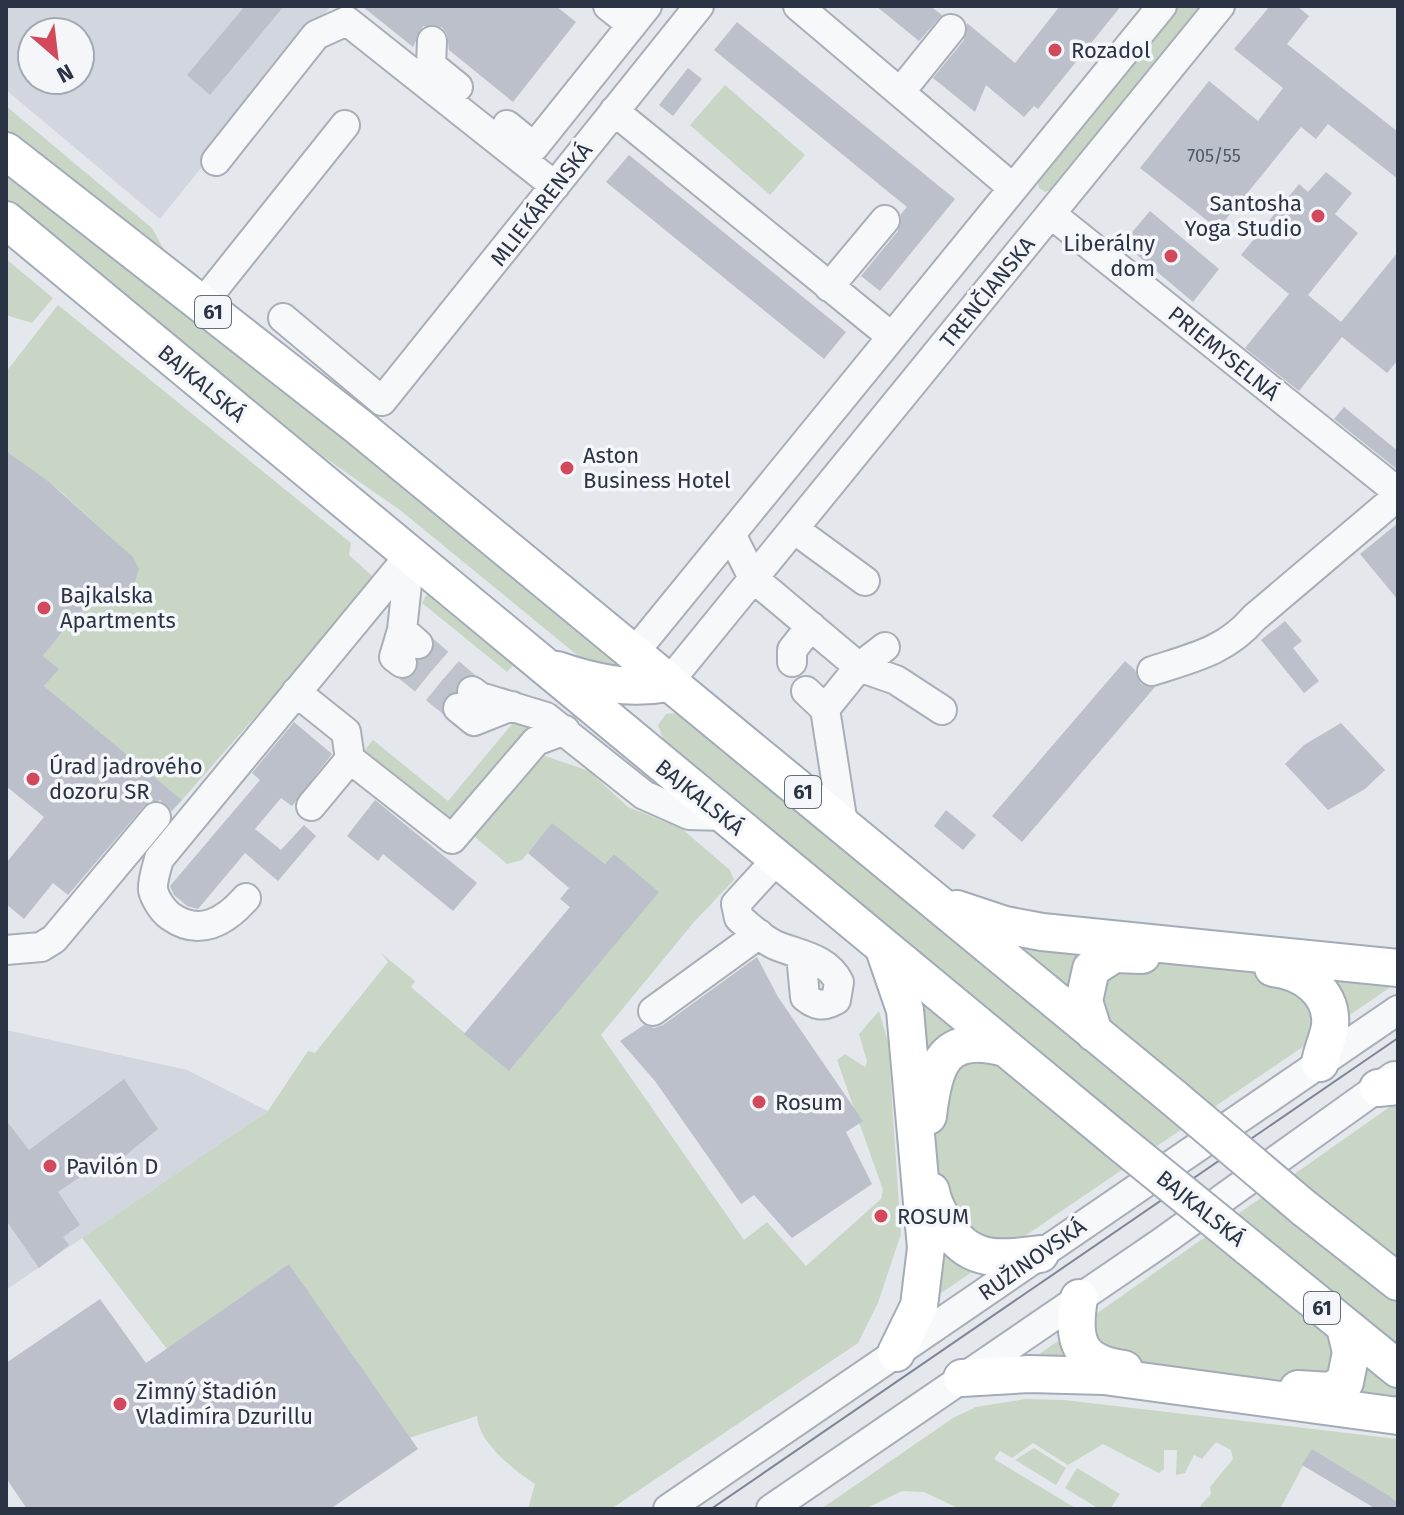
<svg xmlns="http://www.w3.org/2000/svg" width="1404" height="1515" font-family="'Fira Sans',sans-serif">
<rect width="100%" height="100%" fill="#e4e7ec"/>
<!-- built -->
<path fill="#d2d6de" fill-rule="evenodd" d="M6,6h325l-171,213 -154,-129zM32,32h48v48h-48z
M6,1030l181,40 81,41 -262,179z"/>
<!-- green -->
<path fill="#c9d6c5" d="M1178,6h27l-150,182 -10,4 -6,-4 -2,-8 3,-6z
M725,85l80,70 -35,40 -80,-70z
M6,106l146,122 16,29 -4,6 -158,-131z
M6,166l608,486 5,13 -5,6 -21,-3 -193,-158 -161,-112 -233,-196z
M6,259l47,39 -21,25 -26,-8z
M58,305l293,238 -2,12 30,27 -96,115 -7,-4 -94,107 -138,-114 14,-17 -15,-13 24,-29 3,2 6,-7 -3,-3 18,-21 28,3 14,-11 6,-20 -7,-13 -72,-66 -54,-40v-79z
M427,594l87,70 -7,8 -85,-69z
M677,713l271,213 450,56 -470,320 -24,-354 -235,-193 -11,-30 8,-11z
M518,717l9,2 -1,22 -76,86 -87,-75 10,-12 75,61z
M539,754l50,17 39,36 54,22 48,41 4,10 -40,42 -93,113 143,205 23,-18 39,44 75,-67 2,-9 -46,-130 8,-6 20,13 2,-6 -8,-27 20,-23 9,31 13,192 -23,69 -20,40 -247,166h-83l7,-25c-21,-14 -57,-42 -58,-68l-68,22 -120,-174 -122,85 -85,-111 186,-127 40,-60 7,2 73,-91 -7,-9 34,28 -4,6 98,84 149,-179 -44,-38 -9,10 -53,-40 -30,36 -15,4 -32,-27 -1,-6z
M1398,1101v303l-377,-37z
M1025,1399l39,1 334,39v70l-10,-14 -76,-46 -32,60h-76l-4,-3 11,-12 -1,-7 23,-28 -2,-9 -15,-8 -14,17 -8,-4 -9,18 -9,2 1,-25h-13v19l-5,4 -56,-29 -35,21 -35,-22 -21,15 -12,-7 -6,8 83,50h-117l-36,-17 -22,-1 -37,18h-44l132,-91 23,-11z
M1034,1448l32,20 -10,17 -41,-25z
M1077,1468l43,26 -10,15h-11l-34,-21z"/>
<!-- building -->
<path fill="#bbc0ca" d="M245,6h39l-74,89 -23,-20z
M362,6h194l20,16 -63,80 -64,-52 -2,-16 -5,-7 -19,-1 -10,21z
M876,6h54l12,9 -23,26z
M1060,6h61l-83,103 -4,-3 -10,11 -38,-32 -11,27 -42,-34 31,-38 3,-17 48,40z
M1270,6h27l12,10 -22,28 111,88v47l-70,-55 -12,15 -15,-12 -83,102 -78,-61 69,-87 49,40 25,-33 -49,-39z
M737,22l218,177 -75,92 -19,-15 37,-45 3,-17 6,-7 -193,-157z
M688,68l14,11 -29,37 -14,-11z
M629,155l217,177 -22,27 -218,-177z
M1326,172l26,21 -17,21 23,19 -50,62 33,27 57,-70v108l-11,13 -45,-36 -43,54 -54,-43 44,-54 -48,-39 58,-71 9,8z
M1150,211l69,58 -26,33 -70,-59z
M1344,407l54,44v19l-64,-51z
M6,451l42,30 59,53 26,23 6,12 -6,21 -14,11 -23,-3 -23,21 -30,37 16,13 -15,17 138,114 -10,11 -12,-11 -16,6 -76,89 -15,-12 -29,36 -18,-15v-41l38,-46 -38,-31z
M1398,523v77l-38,-46z
M1285,621l17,20 -9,7 26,33 -15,12 -43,-53z
M1125,661l10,9 6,14 14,3 -133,155 -30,-26z
M294,722l38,32 -40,52 -11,-8 -26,31 26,21 23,-25 12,11 -38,45 -33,-28 -47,56 -11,-3 -13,-11 -4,-9 90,-106 -8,-7z
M1341,723l44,47 -20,19 -37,21 -43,-46 19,-19z
M375,800l102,83 -24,28 -70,-57 -5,7 -31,-25z
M946,810l30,25 -13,15 -29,-24z
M552,823l53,41 9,-10 45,38 -150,179 -45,-37 106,-127 -10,-8 9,-11 -41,-35z
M757,957l21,40 85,124 -17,11 26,52 -80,54 -38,-43 -13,9 -86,-123 -35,-40 24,-16 10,3 9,-3z
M124,1079l34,50 -37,30 -5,-7 -58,40 22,33 -17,12 6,8 -30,23 -33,-48v-100l23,30z
M289,1264l129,185 -88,60h-303l-21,-31v-115l94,-64 46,64z
M1312,1449l76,46 10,8v6h-22l-74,-44z"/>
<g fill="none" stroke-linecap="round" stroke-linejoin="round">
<!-- minor-tunnel -->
<path stroke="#bfc3cb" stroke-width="28" stroke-dasharray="28 14" stroke-linecap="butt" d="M418,644l54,47
M402,663l56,45"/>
<!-- minor casing -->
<g stroke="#a9aeb7" stroke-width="32">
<path id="minor" d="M608,6l24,19
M798,6l215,182
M432,41l-1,24 27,22
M901,91l50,-62
M614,111l278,226
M507,125l27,22 113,-141
M216,161l100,-126 31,-14 208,165
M1051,214l347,278
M829,287l56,-67
M202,304l143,-179
M283,318l99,83 317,-395
M794,529l71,52
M731,534l22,44 106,89 26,-20
M410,556l-8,74 16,14
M402,630l-8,27 8,6
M633,654l529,-648
M792,662v-12l19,-24
M1152,671c40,-13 74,-20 102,-53l144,-122
M668,683l552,-677
M472,691l8,6 66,20 98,78 45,20 35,1
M806,691l19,18
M296,692l50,40 4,27 -39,47
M458,708l16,13 38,-15
M350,759l102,80 84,-98 29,-11
M843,824l-18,-115 34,-42 37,13 46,30
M777,859l-41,45 3,14c11,9 23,21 36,27 23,10 52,12 64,37l-3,18c-13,7 -20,6 -31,-3l-4,-42
M246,898c-21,24 -47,39 -76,18 -7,-5 -15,-17 -17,-26 -1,-9 4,-23 6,-31l251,-304
M6,950l35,-3 13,-8 102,-122
M653,1011l106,-77
M668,1509l730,-499
M771,1509l391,-267 232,-166"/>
</g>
<!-- major casing -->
<g stroke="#a3abb8" stroke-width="40">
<path id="major" d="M6,151l353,276 815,671
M6,220l1111,920
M557,670c38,13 71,20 111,13
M957,909l48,16 37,7 356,36
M884,949l21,61 21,238 -7,58 -23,47
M1273,968c30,3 60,24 57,58 -2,13 -8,24 -10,37
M1094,1033l-10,-32 7,-32 23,-15 28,1
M1378,1088l20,-2
M928,1116c6,-53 16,-84 77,-68
M931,1191c2,13 8,23 15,34 23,39 55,34 94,29
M1304,1208l94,74
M1247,1246l151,123
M1079,1298c-7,43 -1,65 45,71
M962,1378l67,-4 75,2 294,40
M1298,1389l33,2 14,-9 6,-30 -6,-25"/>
</g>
<!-- minor -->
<use href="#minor" stroke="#f7f8fa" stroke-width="28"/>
<!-- major -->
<use href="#major" stroke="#fff" stroke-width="36"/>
<!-- tram -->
<path stroke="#7d8696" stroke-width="2" d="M711,1509l687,-471"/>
<!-- major-bridge casing -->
<g stroke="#a3abb8" stroke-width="40" stroke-linecap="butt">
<path id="major-bridge" d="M1174,1098l130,110
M1117,1140l130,106"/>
</g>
<!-- major-bridge -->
<use href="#major-bridge" stroke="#fff" stroke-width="36"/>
</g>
<!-- markers -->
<g fill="#d1495b" stroke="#f4f6f9" stroke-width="3">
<circle cx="1055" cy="50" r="8"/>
<circle cx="1318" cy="216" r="8"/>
<circle cx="1171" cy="256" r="8"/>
<circle cx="567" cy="468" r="8"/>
<circle cx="44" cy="608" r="8"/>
<circle cx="33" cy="779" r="8"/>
<circle cx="759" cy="1102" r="8"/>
<circle cx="50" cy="1166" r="8"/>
<circle cx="881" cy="1216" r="8"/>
<circle cx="120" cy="1404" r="8"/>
</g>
<g text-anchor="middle" stroke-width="7" stroke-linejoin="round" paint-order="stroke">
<!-- number labels -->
<g font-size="18" fill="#4f5766">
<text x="1214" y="162">705/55</text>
</g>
<!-- shield labels -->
<g fill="#f4f6f9" stroke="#676e7b" stroke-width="2">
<rect x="195" y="296" width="36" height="32" rx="6"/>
<rect x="785" y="776" width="36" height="32" rx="6"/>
<rect x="1304" y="1292" width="36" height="32" rx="6"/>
</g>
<g font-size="20" font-weight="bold" fill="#2b3445">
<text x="213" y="319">61</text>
<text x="803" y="799">61</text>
<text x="1322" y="1315">61</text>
</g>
<!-- poi labels -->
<g font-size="22" fill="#2b3445" stroke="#f4f6f9" text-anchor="start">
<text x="1071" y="58">Rozadol</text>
<text x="1302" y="211" text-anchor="end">Santosha<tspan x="1302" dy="25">Yoga Studio</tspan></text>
<text x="1155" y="251" text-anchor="end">Liberálny<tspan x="1155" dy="25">dom</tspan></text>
<text x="583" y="463">Aston<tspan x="583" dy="25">Business Hotel</tspan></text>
<text x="60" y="603">Bajkalska<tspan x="60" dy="25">Apartments</tspan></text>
<text x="49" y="774">Úrad jadrového<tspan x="49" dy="25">dozoru SR</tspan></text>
<text x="775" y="1110">Rosum</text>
<text x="66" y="1174">Pavilón D</text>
<text x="897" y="1224">ROSUM</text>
<text x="136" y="1399">Zimný štadión<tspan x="136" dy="25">Vladimíra Dzurillu</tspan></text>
</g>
<!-- street labels -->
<g font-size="22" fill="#2b3445" stroke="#f4f6f9">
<text transform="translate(541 204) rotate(-52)" y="8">MLIEKÁRENSKÁ</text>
<text transform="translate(987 292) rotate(-51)" y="8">TRENČIANSKA</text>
<text transform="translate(1224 353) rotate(39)" y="8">PRIEMYSELNÁ</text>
<text transform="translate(202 383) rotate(40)" y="8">BAJKALSKÁ</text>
<text transform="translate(700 797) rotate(39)" y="8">BAJKALSKÁ</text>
<text transform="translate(1201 1208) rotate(39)" y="8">BAJKALSKÁ</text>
<text transform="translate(1032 1259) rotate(-35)" y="8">RUŽINOVSKÁ</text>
</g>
</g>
<!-- border -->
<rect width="1404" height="1515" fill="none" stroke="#2b3445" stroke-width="16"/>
<!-- north arrow -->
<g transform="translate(56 56) rotate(152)"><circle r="38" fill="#f4f6f9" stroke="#a4a8b1" stroke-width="2"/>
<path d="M0-6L14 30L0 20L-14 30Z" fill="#d1495b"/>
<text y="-12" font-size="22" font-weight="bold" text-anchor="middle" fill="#2b3445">N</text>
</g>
</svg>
